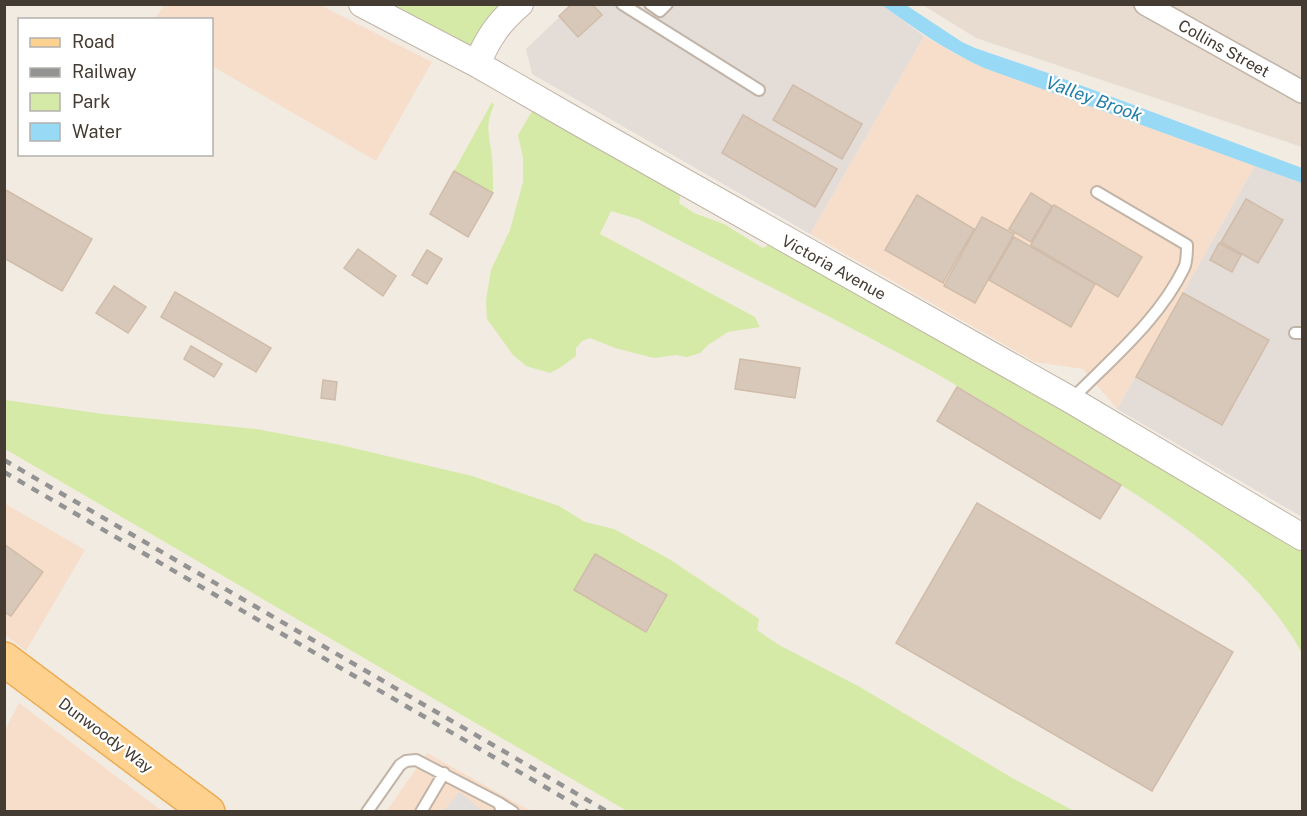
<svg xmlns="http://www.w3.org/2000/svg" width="1307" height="816" font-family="'Public Sans',sans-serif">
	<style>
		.residential { fill: #e7dccf }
		.commercial { fill: #f7deca }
		.industrial { fill: #e4dcd7 }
		.green { fill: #d4eaa6 }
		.parking { fill: #e2dedb }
		.water { fill: #98daf5 }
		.building { fill: #d8c8b9; stroke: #d0bca9; stroke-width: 1.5 }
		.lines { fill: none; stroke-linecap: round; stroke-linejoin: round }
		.service-casing { stroke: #c1b4a7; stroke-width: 14 }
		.minor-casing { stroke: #c1b4a7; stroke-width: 24 }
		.tertiary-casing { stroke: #c1b4a7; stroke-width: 28 }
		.primary-casing { stroke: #ecac56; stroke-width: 36 }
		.service { stroke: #fff; stroke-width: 10 }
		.minor { stroke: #fff; stroke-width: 21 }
		.tertiary { stroke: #fff; stroke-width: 26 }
		.primary { stroke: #ffd18e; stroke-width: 33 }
		.rail { stroke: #939393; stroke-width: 4.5; stroke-dasharray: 8 8; stroke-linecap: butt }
		.labels { text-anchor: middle; stroke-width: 4.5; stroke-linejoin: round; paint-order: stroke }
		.street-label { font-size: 16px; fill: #443b32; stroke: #fff }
		.water-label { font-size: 18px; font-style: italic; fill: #227fa6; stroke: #fff }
	</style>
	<rect width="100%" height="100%" fill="#f2ebe1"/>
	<path class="residential" d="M923 5H1302V147L976 38Z"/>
	<path class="commercial" d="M164 5H320L432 62 376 161 212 66V20L155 19Z
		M924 36 957 55 984 68 1255 166 1117 409 1083 369 1035 362 810 234Z
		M4 503 85 550 26 651 5 635Z
		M19 703 162 811H5V730Z
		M427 753 531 811 386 812Z"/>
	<path class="industrial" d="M573 4 638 5 659 17 672 5H882L924 36 810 234 532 74 526 49Z
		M1255 166 1302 183V517L1117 409Z"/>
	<path class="green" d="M383 5H513L477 64Z
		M492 102 494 105C484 127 490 136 492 158 493 170 493 182 493 193L454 171Z
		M534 108 681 190 679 203 694 213 724 224 763 248 773 242 1302 550V653C1246 553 1139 496 1044 439 998 411 952 381 904 356 816 309 726 265 638 219L611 211 600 234 755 317 760 327 728 332 708 345 700 353 687 357 676 355 654 358 615 348 590 338 582 341 576 348V356L561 367 550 373 526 366 513 355 487 319 486 300 491 270 510 230 523 182V158L518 135Z
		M5 400 103 414 256 429 336 444 472 476 559 506 585 522 614 529 669 559 759 619 757 630 779 645 860 687 1014 779 1074 811H627L5 449Z"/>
	<path class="parking" d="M459 792 483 811H444Z"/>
	<path class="water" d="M882 5H906L962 42 975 48 1048 73 1302 168V183L984 68C947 51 915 29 882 5Z"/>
	<path class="building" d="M572 4H592L602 15 578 37 559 16Z
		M793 85 862 124 842 159 773 120Z
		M743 115 837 169 815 207 722 153Z
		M454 171 493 193 468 237 430 214Z
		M4 189 92 239 62 291 4 258Z
		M1031 193 1052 206 1031 242 1009 229Z
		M917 195 974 229 943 283 885 250Z
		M1246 199 1283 220 1258 263 1221 242Z
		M1054 205 1142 257 1118 297 1031 245Z
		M982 217 1014 234 975 303 944 286Z
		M1014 237 1095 284 1071 327 989 280Z
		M1219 243 1241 255 1232 272 1210 260Z
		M358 249 396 276 383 296 344 268Z
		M427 250 442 259 427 284 412 275Z
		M114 286 146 307 128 333 96 313Z
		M175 292 271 348 256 372 161 317Z
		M1183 293 1269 340 1222 425 1136 377Z
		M191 346 222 364 214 377 184 359Z
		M740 359 800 368 795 398 735 389Z
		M323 380 337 382 335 400 321 398Z
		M957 387 1121 485 1100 519 937 421Z
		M977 503 1233 652 1152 791 896 643Z
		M4 544 43 572 11 616 4 612Z
		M595 554 667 595 646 632 574 590Z"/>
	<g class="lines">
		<defs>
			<path id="service" d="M622 4 759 90
				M650 4 660 11 667 4
				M1295 333H1302
				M1071 400C1110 360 1159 320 1184 268 1187 262 1187 252 1187 245L1097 192
				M499 803 513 812
				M367 812 400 765 406 761 416 760 499 803 502 812
				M421 812 444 773"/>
			<path id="minor" d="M1145 4 1302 92"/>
			<path id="tertiary" d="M362 4 477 64 578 122 1071 400 1302 537
				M477 64C488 38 498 23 520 4"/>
			<path id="primary" d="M4 659 208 812"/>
		</defs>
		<use href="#service" class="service-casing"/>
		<use href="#minor" class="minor-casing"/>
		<use href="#tertiary" class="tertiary-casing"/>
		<use href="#primary" class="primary-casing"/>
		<use href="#service" class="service"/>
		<use href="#minor" class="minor"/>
		<use href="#tertiary" class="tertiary"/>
		<use href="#primary" class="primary"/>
		<path class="rail" d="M4 460 608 812
			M4 472 588 812"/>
	</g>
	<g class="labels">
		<g class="street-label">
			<text transform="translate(1224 48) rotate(29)" y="6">Collins Street</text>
			<text transform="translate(834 267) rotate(29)" y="6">Victoria Avenue</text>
			<text transform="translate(106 735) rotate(37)" y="6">Dunwoody Way</text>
		</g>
		<g class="water-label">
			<text transform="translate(1094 99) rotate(20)" y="6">Valley Brook</text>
		</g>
	</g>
	<rect width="1307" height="816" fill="none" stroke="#443b32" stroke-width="12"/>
	<rect x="18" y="18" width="195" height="138" fill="#ffffff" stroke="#b4b1ad" stroke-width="1.5"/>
	<rect x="30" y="38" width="30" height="9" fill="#ffd18e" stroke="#b4b1ad" stroke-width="1.5"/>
	<text x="72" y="48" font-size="18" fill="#443b32">Road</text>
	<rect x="30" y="68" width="30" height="9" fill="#939393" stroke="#b4b1ad" stroke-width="1.5"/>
	<text x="72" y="78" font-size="18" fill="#443b32">Railway</text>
	<rect x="30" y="93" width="30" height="18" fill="#d4eaa6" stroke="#b4b1ad" stroke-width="1.5"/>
	<text x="72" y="108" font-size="18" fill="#443b32">Park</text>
	<rect x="30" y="123" width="30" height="18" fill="#98daf5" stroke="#b4b1ad" stroke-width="1.5"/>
	<text x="72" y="138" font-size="18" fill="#443b32">Water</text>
</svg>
